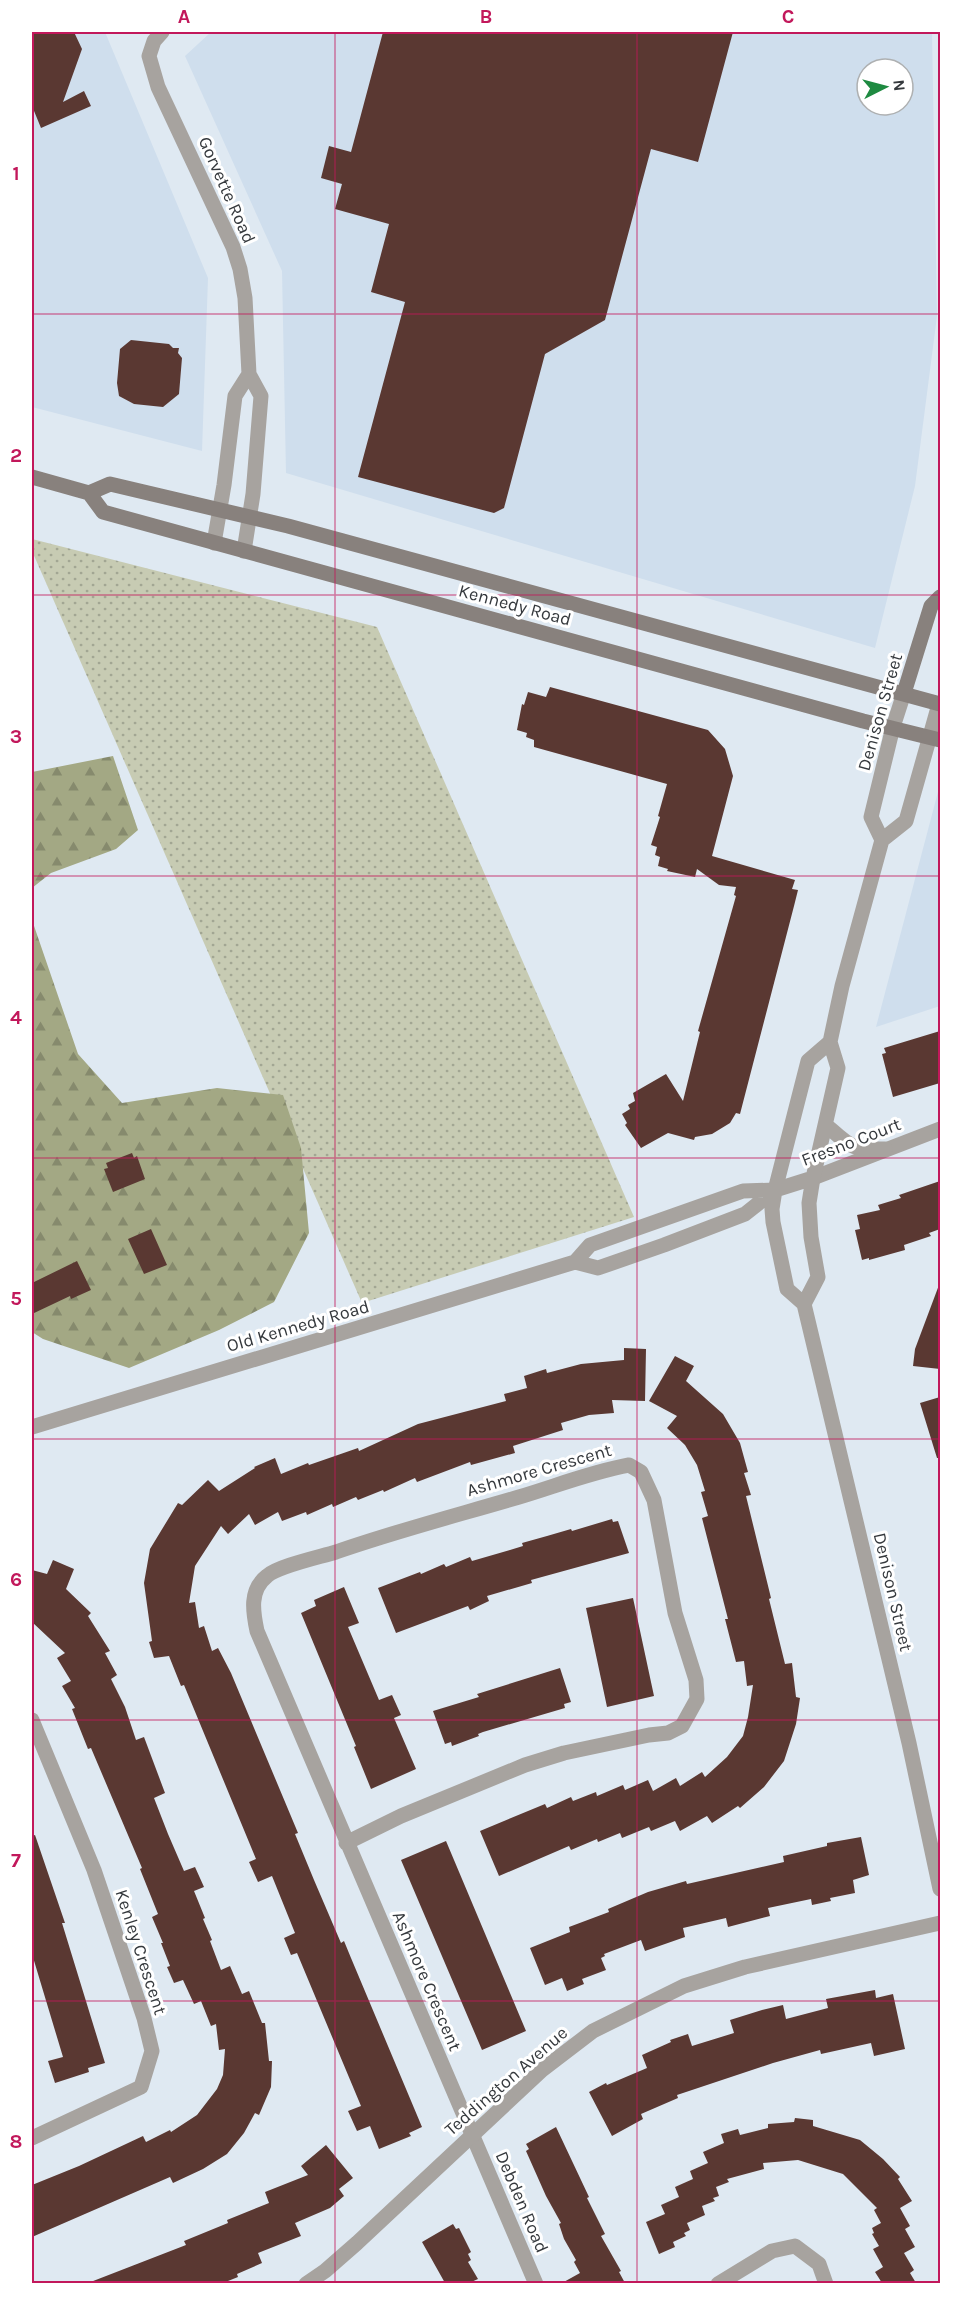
<svg xmlns="http://www.w3.org/2000/svg" width="972" height="2315" font-family="Karla,sans-serif">
	<style>
		.built { fill: #cfdeed; fill-rule: evenodd }
		.grass { fill: url(#grass-dots) }
		.forest { fill: url(#forest-firs) }
		.building { fill: #5a3832 }
		.lines { fill: none; stroke-linecap: round; stroke-linejoin: round }
		.minor { stroke: #a7a39f; stroke-width: 15 }
		.tertiary { stroke: #a7a39f; stroke-width: 15 }
		.secondary { stroke: #88817d; stroke-width: 15 }
		.grid { fill: none; stroke: #c2185b; stroke-width: 1.5; stroke-opacity: 0.55 }
		.labels { text-anchor: middle; stroke-width: 6; stroke-linejoin: round; paint-order: stroke }
		.street-label { font-size: 18px; fill: #35393d; stroke: #fff }
		.neatline { fill: none; stroke: #c2185b; stroke-width: 2 }
		.grid-label { font-size: 20px; text-anchor: middle; font-weight: bold; fill: #c2185b }
	</style>
	<defs>
		<pattern id="grass-dots" width="8" height="8" patternUnits="userSpaceOnUse" patternTransform="scale(1.5)"><rect width="8" height="8" fill="#c7cbb3"/><path d="M2 2h.1M6 6h.1" fill="none" stroke="#a2a693" stroke-width="1.8" stroke-linecap="round"/></pattern>
		<pattern id="forest-firs" width="22" height="20" patternUnits="userSpaceOnUse" patternTransform="scale(1.5)"><rect width="22" height="20" fill="#a3a884"/><path d="M5 1l3.5 6h-7zM16 11l3.5 6h-7z" fill="#868a6d"/></pattern>
	</defs>
	<rect width="100%" height="100%" fill="#dfe9f2"/>
	<path class="built" d="M32 32H105L208 278 202 451 32 407Z
		M211 32H932L937 316 915 486 875 648 286 473 282 271 185 56ZM867 69H903V105H867Z
		M939 788 940 1006 876 1027Z"/>
	<path class="grass" d="M32 539 377 627 634 1217 362 1303 32 551Z"/>
	<path class="forest" d="M113 756 138 830 116 849 51 873 32 888V772Z
		M32 920 78 1054 122 1103 217 1088 283 1095 301 1148 309 1233 274 1302 219 1330 129 1368 43 1339 32 1332Z"/>
	<path class="building" d="M32 32H74L82 49 63 102 84 91 91 106 41 128 32 106Z
		M383 32H733L698 162 651 149 605 320 545 354 504 508 494 513 358 477 405 302 371 292 389 224 335 209 342 184 321 178 329 146 351 152Z
		M131 340 169 344 173 348H179L178 353 182 358 179 394 163 407 134 404 119 396 117 383 120 349Z
		M550 687 708 730 725 749 733 776 712 856 795 880 792 889 798 890 794 906 740 1114 736 1113 730 1123 712 1134 695 1137 694 1140 668 1133 641 1148 625 1125 627 1123 622 1114 630 1109 628 1105 635 1101 633 1093 666 1074 683 1101 700 1032 698 1031 736 896 734 895 736 887 719 885 697 869 695 877 667 871 668 869 658 866 660 857 655 855 657 847 651 845 660 817 658 816 667 784 534 747V740L526 737 527 733 517 730 522 704 524 705 528 692 546 697Z
		M940 1031V1083L893 1097 882 1054 886 1053 884 1048Z
		M132 1153 134 1158 137 1156 145 1179 113 1192 104 1169 108 1168 106 1163Z
		M940 1181V1229L929 1233 931 1236 904 1245 905 1250 869 1260V1258L862 1260 855 1230 860 1229 857 1215 880 1210 878 1205 901 1198 899 1195Z
		M151 1229 167 1265 144 1274 128 1239Z
		M77 1261 91 1290 71 1299 70 1296 32 1314V1283Z
		M939 1285 940 1369 913 1366 915 1349Z
		M624 1348 646 1349 645 1401 612 1400 614 1413 589 1415 561 1423 563 1430 513 1446 515 1453 471 1465 470 1462 417 1482 415 1478 384 1492 383 1490 358 1500 356 1497 333 1507 332 1504 307 1515 306 1512 282 1521 278 1512 255 1525 249 1514 228 1534 221 1526 195 1566 189 1603 195 1602 199 1628 204 1626 212 1651 218 1648 231 1673 298 1833 295 1834 314 1880 341 1943 344 1941 351 1958 422 2127 409 2133 411 2136 379 2149 370 2126 357 2131 348 2111 361 2106 297 1953 291 1955 284 1938 295 1933 272 1876 258 1882 249 1862 256 1859 184 1685 181 1686 169 1656 154 1658 149 1642 152 1641 144 1583 150 1549 178 1503 182 1505 208 1480 219 1491 255 1468 254 1467 275 1458 281 1474 308 1463 309 1465 358 1448 359 1451 418 1424 506 1401 504 1394 527 1388 524 1376 546 1369 547 1373 581 1364 624 1360Z
		M675 1356 694 1366 686 1381 723 1414 740 1443 748 1472 744 1473 751 1495 746 1496 771 1598 769 1599 785 1664 792 1663 796 1697 800 1698 796 1724 784 1761 764 1787 740 1808 738 1806 712 1823 707 1816 680 1831 675 1821 651 1831 649 1827 622 1838 620 1833 598 1842 597 1839 571 1850 569 1846 499 1876 480 1831 545 1804 547 1808 571 1797 573 1801 596 1792 597 1796 623 1785 625 1790 648 1780 653 1791 676 1778 680 1786 702 1772 705 1777 727 1757 743 1736 748 1717 753 1685 747 1686 744 1661 736 1662 725 1619H728L702 1518 708 1516 701 1492 705 1491 697 1465 685 1445 667 1428 677 1416 649 1401Z
		M940 1397V1458H937L920 1403Z
		M612 1519 613 1522 618 1521 629 1553 531 1580 532 1583 487 1596 489 1601 470 1610 468 1606 396 1633 378 1588 420 1572 421 1574 444 1564 446 1567 470 1557 472 1561 510 1550 523 1546 522 1543 547 1536 571 1529 572 1531Z
		M53 1560 74 1569 66 1589 91 1613 88 1616 110 1651 105 1653 117 1675 111 1679 125 1707 136 1740 144 1737 165 1793 154 1798 168 1834 184 1871 195 1867 204 1887 194 1891 205 1918 203 1919 212 1940 210 1941 221 1970 230 1966 242 1994 249 1991 262 2023H265L269 2061H272L271 2087 259 2115 255 2113 244 2133 227 2154 203 2169 173 2183 170 2177 32 2237V2185L79 2166 143 2136 146 2142 170 2130 171 2132 197 2115 217 2089 223 2075 225 2049 219 2050 216 2024 211 2026 201 2001 194 2004 183 1980 174 1983 167 1967 170 1966 161 1943H163L152 1917 158 1914 140 1869 142 1868 91 1748 88 1749 72 1709 75 1708 62 1686 71 1681 57 1658 65 1653 32 1622V1570L47 1574Z
		M344 1587 359 1623 348 1627 379 1700 392 1695 401 1715 394 1718 416 1769 371 1789 354 1747 356 1746 301 1613 316 1606 314 1600Z
		M633 1598 654 1696 607 1707 586 1608Z
		M560 1668 571 1702 564 1704 565 1708 483 1732 478 1734 479 1736 452 1746 451 1742 445 1744 433 1711 479 1697 477 1694Z
		M35 1835 65 1923H62L105 2063 88 2068 89 2072 55 2083 48 2061 63 2057 32 1954V1836Z
		M861 1837 869 1875 853 1880 855 1893 830 1898 831 1901 812 1905 811 1899 768 1908 770 1916 728 1927 726 1918 683 1928 685 1937 645 1951 641 1940 604 1954 605 1956 601 1958 606 1970 582 1979 584 1984 567 1991 562 1978 545 1985 530 1948 570 1932 569 1927 609 1912 608 1909 648 1892 686 1881 687 1884 784 1862 783 1856 827 1846V1843Z
		M446 1841 526 2031 482 2050 401 1860Z
		M875 1990 876 1998 893 1994 905 2049 874 2056 871 2043 821 2054 820 2050 773 2063 677 2095 678 2098 641 2114 643 2119 612 2136 589 2092 606 2083 607 2085 647 2068 642 2055 671 2042 670 2040 688 2034 692 2046 734 2033 730 2020 762 2010 783 2005 786 2019 828 2008 826 1999Z
		M795 2118 813 2120V2126L860 2140 883 2159 900 2177 898 2179 912 2201 900 2208 910 2226 905 2229 915 2247 904 2253 914 2270 910 2273 916 2283H882L875 2272 883 2267 873 2249 879 2246 872 2234 874 2233 872 2228 881 2223 874 2210 877 2208 843 2174 798 2160 763 2163 764 2169 727 2179 729 2182 716 2187 719 2196 713 2198 715 2201 702 2206 705 2215 687 2223 690 2230 684 2233 686 2236 673 2242 675 2247 659 2254 646 2222 665 2214 661 2205 679 2197 675 2187 693 2179 690 2171 708 2163 703 2152 724 2143 721 2134 738 2129 740 2135 768 2128V2124L794 2122Z
		M556 2127 589 2197 587 2198 605 2234 601 2236 621 2271 619 2272 625 2283H562L580 2273 574 2262 576 2260 564 2239 559 2224 561 2223 546 2196 526 2151 529 2149 526 2144Z
		M326 2145 353 2178 339 2189 344 2196 330 2208 295 2223 301 2236 258 2253 262 2263 237 2274 238 2277 223 2283H88L186 2245 184 2241 228 2223 227 2220 269 2203 265 2192 308 2175 301 2166Z
		M453 2224 456 2229 459 2228 471 2252 468 2254 471 2260 468 2262 478 2279 469 2283H445L422 2242Z"/>
	<g class="lines">
		<path class="minor" d="M162 32 154 41 149 56 158 87 233 247 240 269 245 298 249 374 261 396 253 494 244 551
			M214 543 224 485 235 396 249 374
			M813 1178 940 1129
			M32 1720 94 1870 144 2018 152 2051 141 2087 32 2138
			M346 1843 401 1816 525 1765 564 1753 649 1735 668 1733 682 1726 697 1699 696 1680 675 1613 654 1500 641 1472 629 1465C591 1472 556 1486 519 1497 458 1515 396 1531 336 1552 320 1557 278 1566 267 1576 249 1590 253 1612 257 1631L536 2284
			M718 2284 772 2251 795 2246 819 2264 826 2284"/>
		<path class="tertiary" d="M882 840 871 817 893 727 904 693
			M830 1042 808 1061 775 1190 772 1209 773 1222 787 1289 804 1304 909 1743 940 1889
			M826 1125C852 1148 850 1149 885 1149
			M575 1262 598 1268 664 1245 745 1214 775 1190
			M804 1304 818 1277 811 1237 809 1203 813 1178 838 1068 830 1042 842 986 882 840 906 821 939 704
			M32 1427 575 1262 590 1245 743 1191 775 1190 813 1178
			M306 2284 325 2271 357 2243 542 2070 593 2031 684 1986 745 1967 940 1923"/>
		<path class="secondary" d="M32 477 89 493 110 484 288 526 940 704
			M89 493 103 512 863 721 940 740
			M904 693 931 606 940 597"/>
	</g>
	<path class="grid" d="M335 32V2284M637 32V2284M32 314H940M32 595H940M32 876H940M32 1158H940M32 1439H940M32 1720H940M32 2001H940"/>
	<g class="labels">
		<g class="street-label">
			<text transform="translate(227 190) rotate(66)" y="6">Gorvette Road</text>
			<text transform="translate(515 605) rotate(15)" y="6">Kennedy Road</text>
			<text transform="translate(880 712) rotate(-74)" y="6">Denison Street</text>
			<text transform="translate(851 1142) rotate(-21)" y="6">Fresno Court</text>
			<text transform="translate(298 1326) rotate(-16)" y="6">Old Kennedy Road</text>
			<text transform="translate(539 1470) rotate(-16)" y="6">Ashmore Crescent</text>
			<text transform="translate(893 1592) rotate(77)" y="6">Denison Street</text>
			<text transform="translate(141 1952) rotate(72)" y="6">Kenley Crescent</text>
			<text transform="translate(427 1981) rotate(67)" y="6">Ashmore Crescent</text>
			<text transform="translate(506 2081) rotate(-41)" y="6">Teddington Avenue</text>
			<text transform="translate(522 2202) rotate(67)" y="6">Debden Road</text>
		</g>
	</g>
	<rect width="972" height="2315" fill="none" stroke="#ffffff" stroke-width="66"/>
	<g transform="translate(885 87) rotate(84)"><circle r="28" fill="#ffffff" stroke="#aeb0b1" stroke-width="1.5"/>
	<path d="M0-4.5L10 22L0 15L-10 22Z" fill="#1e8a41"/>
	<text y="-9" font-size="16" font-weight="bold" text-anchor="middle" fill="#35393d">N</text>
	</g>
	<rect x="33" y="33" width="906" height="2249" class="neatline"/>
	<g class="grid-label">
		<text x="184" y="23">A</text>
		<text x="486" y="23">B</text>
		<text x="788" y="23">C</text>
		<text x="16" y="180">1</text>
		<text x="16" y="462">2</text>
		<text x="16" y="743">3</text>
		<text x="16" y="1024">4</text>
		<text x="16" y="1305">5</text>
		<text x="16" y="1586">6</text>
		<text x="16" y="1867">7</text>
		<text x="16" y="2148">8</text>
	</g>
</svg>
